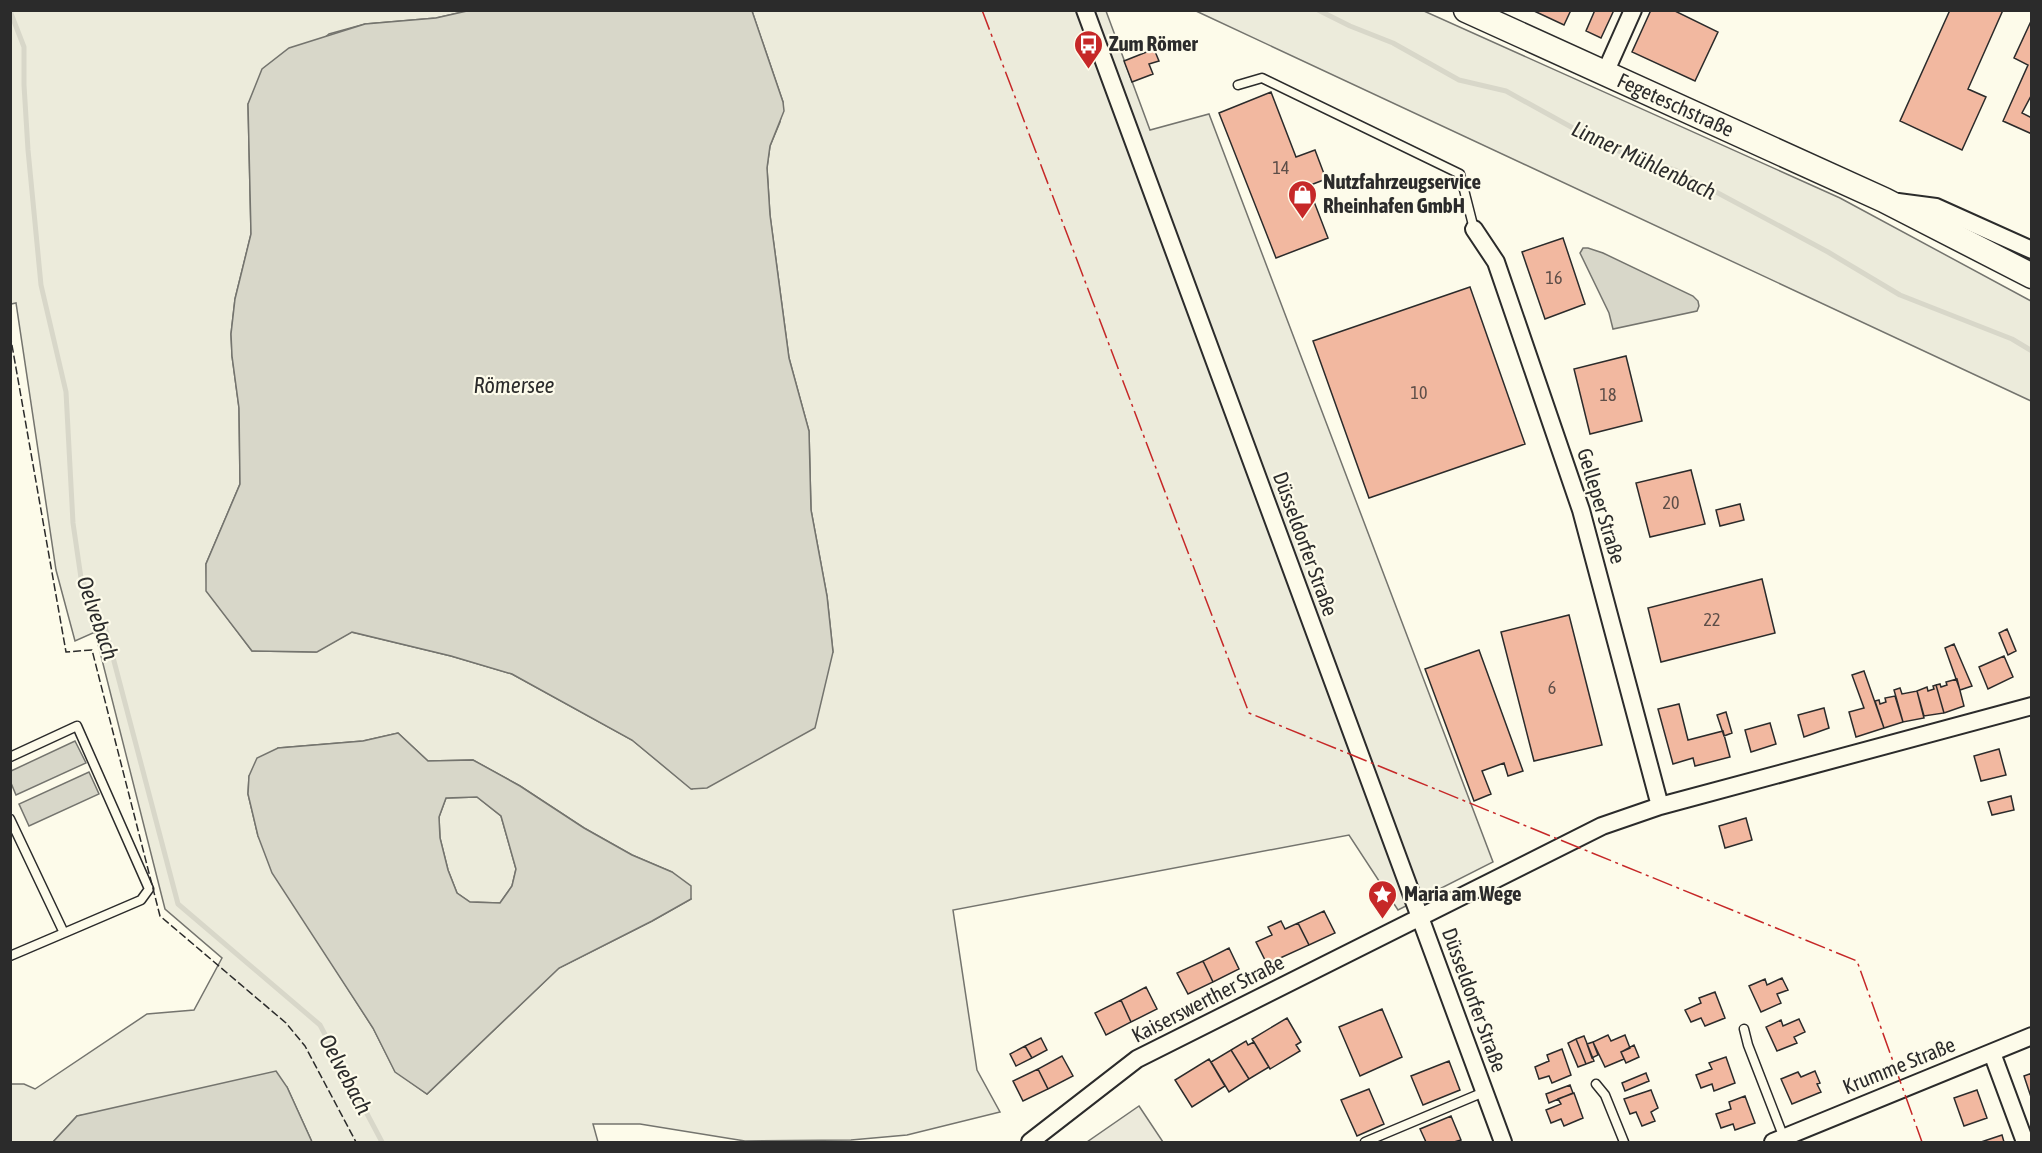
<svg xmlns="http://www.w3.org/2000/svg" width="2042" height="1153" font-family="'Asap Condensed',sans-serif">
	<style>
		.green { fill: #ecebdb; stroke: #74746e; stroke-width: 1.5; fill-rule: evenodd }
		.parking { fill: #eceadb; stroke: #74746e; stroke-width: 1.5 }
		.water { fill: #d8d7c9; stroke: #74746e; stroke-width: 1.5; fill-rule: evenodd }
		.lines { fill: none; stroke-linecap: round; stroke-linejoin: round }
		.stream { stroke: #d8d7c9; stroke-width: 5 }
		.building { fill: #f2b8a0; stroke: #2b2b2b; stroke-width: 1.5 }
		.lane-casing { stroke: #2b2b2b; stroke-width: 11 }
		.street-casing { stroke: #2b2b2b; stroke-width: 20 }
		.secondary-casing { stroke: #2b2b2b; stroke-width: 27 }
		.lane { stroke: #fdfbea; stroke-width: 8 }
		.street { stroke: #fdfbea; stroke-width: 16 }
		.secondary { stroke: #fdfbea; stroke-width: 24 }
		.fence { stroke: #2b2b2b; stroke-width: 1.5; stroke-dasharray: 8 3; stroke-linecap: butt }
		.power { stroke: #c62828; stroke-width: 1.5; stroke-dasharray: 21 4.5 3 4.5; stroke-linecap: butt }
		.labels { text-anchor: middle; stroke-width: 4.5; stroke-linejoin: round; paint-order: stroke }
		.number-label { font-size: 18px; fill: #5d4e48 }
		.poi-label { font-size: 21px; font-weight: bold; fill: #2b2b2b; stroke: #fdfbea; text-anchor: start }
		.street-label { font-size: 21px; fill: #2b2b2b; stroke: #fdfbea }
		.water-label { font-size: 22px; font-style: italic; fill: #2b2b2b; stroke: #fdfbea }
	</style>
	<rect width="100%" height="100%" fill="#fdfbea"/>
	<path class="green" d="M10 11H467L436 18 365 24 329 34 248 104 251 234 235 299 231 334 232 356 239 408 240 484 206 564 207 591 252 651 316 652 351 632 451 656 512 674 632 740 692 789 833 652 827 596 811 510 809 431 789 358 770 215 767 168 770 146 780 122 783 102 752 11H1106L1150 130 1209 114 1493 862 1398 910 1349 835 953 910 977 1070 1000 1112 907 1135 851 1140 745 1141 640 1124H593L598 1142H312L287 1087 77 1116 53 1142H11V1084H24L35 1089 147 1014 194 1010 222 958 165 909 95 632 75 641 56 570 16 303 11 304ZM398 733 428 761 473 760 520 786 584 828 632 855 672 872 691 899 652 921 559 968 427 1094 395 1071 373 1028 313 934 258 836 248 794 249 776 278 748 363 741Z
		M1196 11H1424L1840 198 2031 301V401Z
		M477 797 501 816 516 869 512 886 500 903 470 902 457 893 448 870 440 838 439 817 446 798Z"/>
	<path class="parking" d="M1139 1106 1163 1142H1087Z"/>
	<path class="water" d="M467 11H752L783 102 784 111 770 146 767 168 770 215 789 358 809 431 811 510 827 596 833 652 815 728 707 788 691 789 632 740 512 674 451 656 352 632 317 652 252 651 206 591V564L240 484 239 408 232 356 231 334 235 299 251 234 248 104 262 69 289 48 365 24 436 18Z
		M1583 248H1588L1603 253 1693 296 1698 301 1699 306 1697 311 1613 329 1609 313 1580 253Z
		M398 733 428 761 473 760 520 786 584 828 632 855 672 872 691 886V899L652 921 559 968 427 1094 395 1072 373 1028 272 873 258 836 248 794 249 776 257 758 278 748 363 741ZM477 797 501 816 516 869 512 886 500 903 470 902 457 893 448 870 440 838 439 817 446 798Z
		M75 741 86 763 16 795 11 783V771Z
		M89 772 99 794 29 826 19 804Z
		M276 1071 287 1087 312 1142H53L77 1116Z"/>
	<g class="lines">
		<path class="stream" d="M1318 10 1350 26 1393 43 1459 80 1506 91 1609 148 1675 170 1828 252 1900 295 2012 339 2032 351
			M10 11 24 47V85L28 150 41 285 66 392 73 523 81 578 105 627 178 904 320 1025 382 1142"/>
	</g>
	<path class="building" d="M1532 10H1571L1564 25Z
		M1595 10H1614L1601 38 1586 31Z
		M1651 10H1673L1718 32 1695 81 1632 52Z
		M1950 10H2003L1968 89 1986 97 1962 150 1900 121Z
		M2032 19V94L2022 113 2032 118V134L2003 121 2028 65 2014 58Z
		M1154 49 1159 61 1149 64 1153 74 1132 82 1124 61Z
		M1271 92 1296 157 1315 150 1326 179 1308 186 1328 238 1276 258 1219 113Z
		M1563 238 1585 304 1545 319 1522 252Z
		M1470 287 1525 444 1369 498 1313 341Z
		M1626 356 1642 421 1590 434 1574 369Z
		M1691 470 1705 524 1650 537 1636 483Z
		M1740 504 1744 520 1720 526 1716 510Z
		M1762 579 1775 633 1661 662 1648 608Z
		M1569 615 1602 745 1534 761 1501 632Z
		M2007 629 2016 651 2008 655 1999 633Z
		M1954 644 1972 686 1960 690 1945 648Z
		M1479 650 1523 771 1508 776 1504 763 1482 771 1491 794 1474 801 1425 669Z
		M2004 656 2013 677 1988 689 1979 667Z
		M1864 671 1884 728 1856 737 1849 712 1864 708 1852 675Z
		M1957 679 1964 706 1944 713 1936 685 1940 684 1941 687 1947 685 1946 682Z
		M1936 685 1944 713 1924 716 1917 691 1927 687 1928 691 1934 689 1933 686Z
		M1900 688 1902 694 1917 691 1924 718 1903 722 1894 690Z
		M1895 696 1903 722 1884 728 1875 701 1879 700 1880 704 1886 702 1885 698Z
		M1679 704 1688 740 1723 731 1730 757 1695 766 1693 758 1673 764 1658 709Z
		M1824 708 1829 728 1804 737 1798 715Z
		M1726 712 1732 733 1724 736 1717 715Z
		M1770 723 1776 744 1751 752 1745 730Z
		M1999 749 2006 775 1981 781 1974 756Z
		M2011 796 2014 810 1992 815 1988 802Z
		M1746 818 1752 840 1725 848 1719 826Z
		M1324 911 1335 933 1309 945 1298 923Z
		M1281 921 1285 929 1298 923 1309 945 1267 964 1256 942 1272 935 1268 927Z
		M1229 948 1239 969 1213 982 1203 961Z
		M1203 961 1213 982 1188 994 1177 973Z
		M1782 978 1788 990 1777 994 1781 1003 1761 1012 1749 986 1765 979 1767 985Z
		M1146 987 1157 1009 1131 1022 1121 1000Z
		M1715 992 1725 1018 1705 1026 1701 1018 1691 1022 1685 1010 1701 1003 1699 998Z
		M1121 1000 1131 1022 1106 1035 1095 1013Z
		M1382 1009 1402 1057 1360 1076 1339 1027Z
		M1287 1018 1301 1042 1296 1045 1300 1051 1270 1069 1252 1039Z
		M1799 1019 1805 1032 1794 1037 1797 1043 1777 1051 1766 1027 1781 1020 1783 1026Z
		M1608 1035 1611 1041 1625 1035 1630 1048 1621 1052 1624 1059 1605 1067 1593 1042Z
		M1584 1036 1594 1061 1586 1064 1576 1039Z
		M1041 1038 1047 1050 1032 1058 1025 1046Z
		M1576 1039 1586 1064 1578 1067 1568 1043Z
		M1246 1041 1248 1045 1254 1042 1269 1067 1249 1079 1231 1050Z
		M1593 1042 1598 1055 1592 1058 1587 1044Z
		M1634 1045 1639 1057 1626 1063 1621 1052Z
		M1025 1046 1032 1058 1016 1066 1010 1054Z
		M1562 1049 1571 1075 1552 1083 1549 1076 1539 1079 1535 1067 1549 1061 1547 1055Z
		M1231 1050 1249 1079 1229 1092 1211 1062Z
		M1062 1056 1073 1076 1048 1089 1038 1069Z
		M1726 1057 1735 1083 1714 1091 1712 1084 1701 1088 1696 1075 1712 1069 1709 1063Z
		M1209 1059 1225 1086 1192 1107 1175 1080Z
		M1449 1061 1460 1090 1423 1105 1411 1076Z
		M1038 1069 1048 1089 1023 1101 1013 1081Z
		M1815 1071 1820 1083 1817 1084 1821 1092 1792 1104 1781 1079 1798 1072 1801 1077Z
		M1646 1073 1649 1081 1625 1091 1622 1083Z
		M2032 1073V1097H2031L2024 1076Z
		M1570 1085 1573 1093 1549 1103 1546 1094Z
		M1369 1089 1384 1124 1357 1136 1341 1100Z
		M1651 1090 1658 1108 1651 1112 1655 1121 1642 1126 1636 1112 1630 1114 1624 1099Z
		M1977 1090 1987 1118 1964 1126 1954 1098Z
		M1574 1093 1583 1118 1564 1126 1561 1119 1551 1123 1546 1110 1561 1104 1558 1099Z
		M1745 1096 1755 1123 1735 1130 1733 1124 1721 1128 1716 1114 1731 1109 1729 1102Z
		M1451 1116 1461 1140 1454 1142H1426L1420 1129Z
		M2002 1135 2004 1142H1981Z"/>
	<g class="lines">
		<defs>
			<path id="lane" d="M1238 85 1262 78 1460 174 1474 229
				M10 757 77 726 149 889 141 900 64 933
				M10 819 64 933 10 956
				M1744 1029 1748 1045 1784 1138
				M1596 1084 1605 1095 1624 1142
				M1365 1142 1484 1092"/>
			<path id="street" d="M1085 10 1503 1142
				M1605 73 1633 10
				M1898 202 1936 207 2032 250
				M1474 229 1496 262 1581 510 1660 806
				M1992 1053 2025 1142
				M1030 1142 1137 1059 1602 826 1660 806 2032 706
				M1773 1142 2032 1036"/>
			<g id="secondary">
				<path id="s1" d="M1466 10 1884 200 2032 276"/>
			</g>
		</defs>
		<use href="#lane" class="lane-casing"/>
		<use href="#street" class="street-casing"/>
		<use href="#secondary" class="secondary-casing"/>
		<use href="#lane" class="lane"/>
		<use href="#street" class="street"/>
		<use href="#secondary" class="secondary"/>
		<path class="fence" d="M10 334 66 652 92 650 160 916 286 1023 305 1046 356 1142"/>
		<path class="power" d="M982 10 1249 713 1857 961 1922 1142"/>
	</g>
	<defs>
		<symbol id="bus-pin" viewBox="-11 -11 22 30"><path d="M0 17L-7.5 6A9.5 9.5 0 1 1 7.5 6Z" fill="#c62828" stroke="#fdfbea"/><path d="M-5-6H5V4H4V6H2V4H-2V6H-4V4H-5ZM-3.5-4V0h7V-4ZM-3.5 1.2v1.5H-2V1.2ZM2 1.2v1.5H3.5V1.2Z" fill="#fff"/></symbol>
		<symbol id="shop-pin" viewBox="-11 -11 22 30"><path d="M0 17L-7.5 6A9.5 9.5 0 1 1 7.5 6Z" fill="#c62828" stroke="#fdfbea"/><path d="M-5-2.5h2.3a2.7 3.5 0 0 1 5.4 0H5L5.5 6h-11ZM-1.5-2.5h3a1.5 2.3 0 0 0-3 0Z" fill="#fff"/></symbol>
		<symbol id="sight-pin" viewBox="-11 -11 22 30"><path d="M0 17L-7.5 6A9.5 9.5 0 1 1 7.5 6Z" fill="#c62828" stroke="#fdfbea"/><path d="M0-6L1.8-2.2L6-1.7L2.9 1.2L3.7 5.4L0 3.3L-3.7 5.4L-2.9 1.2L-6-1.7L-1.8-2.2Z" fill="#fff"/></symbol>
	</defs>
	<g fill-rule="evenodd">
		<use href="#bus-pin" x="1072" y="28" width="33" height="45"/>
		<use href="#shop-pin" x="1286" y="178" width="33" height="45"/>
		<use href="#sight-pin" x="1366" y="878" width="33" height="45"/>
	</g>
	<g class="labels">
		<g class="number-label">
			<text x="1281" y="174">14</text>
			<text x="1554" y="284">16</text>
			<text x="1419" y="399">10</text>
			<text x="1608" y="401">18</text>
			<text x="1671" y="509">20</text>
			<text x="1712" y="626">22</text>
			<text x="1552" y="694">6</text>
		</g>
		<g class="poi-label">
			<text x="1109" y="51">Zum Römer</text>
			<text x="1323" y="189">Nutzfahrzeugservice<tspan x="1323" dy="24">Rheinhafen GmbH</tspan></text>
			<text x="1404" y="901">Maria am Wege</text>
		</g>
		<g class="street-label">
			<text dy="7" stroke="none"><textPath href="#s1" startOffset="230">Fegeteschstraße</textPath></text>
			<text transform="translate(1601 506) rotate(73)" y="7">Gelleper Straße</text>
			<text transform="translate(1305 544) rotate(70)" y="7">Düsseldorfer Straße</text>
			<text transform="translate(1208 999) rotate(-27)" y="7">Kaiserswerther Straße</text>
			<text transform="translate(1474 1000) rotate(70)" y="7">Düsseldorfer Straße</text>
			<text transform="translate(1899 1066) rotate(-22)" y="7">Krumme Straße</text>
		</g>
		<g class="water-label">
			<text transform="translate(1644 160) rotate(25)" y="8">Linner Mühlenbach</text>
			<text x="514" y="393">Römersee</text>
			<text transform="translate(98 618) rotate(71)" y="8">Oelvebach</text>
			<text transform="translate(346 1074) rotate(62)" y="8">Oelvebach</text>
		</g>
	</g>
	<rect width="2042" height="1153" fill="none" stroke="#2b2b2b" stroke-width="24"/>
</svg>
